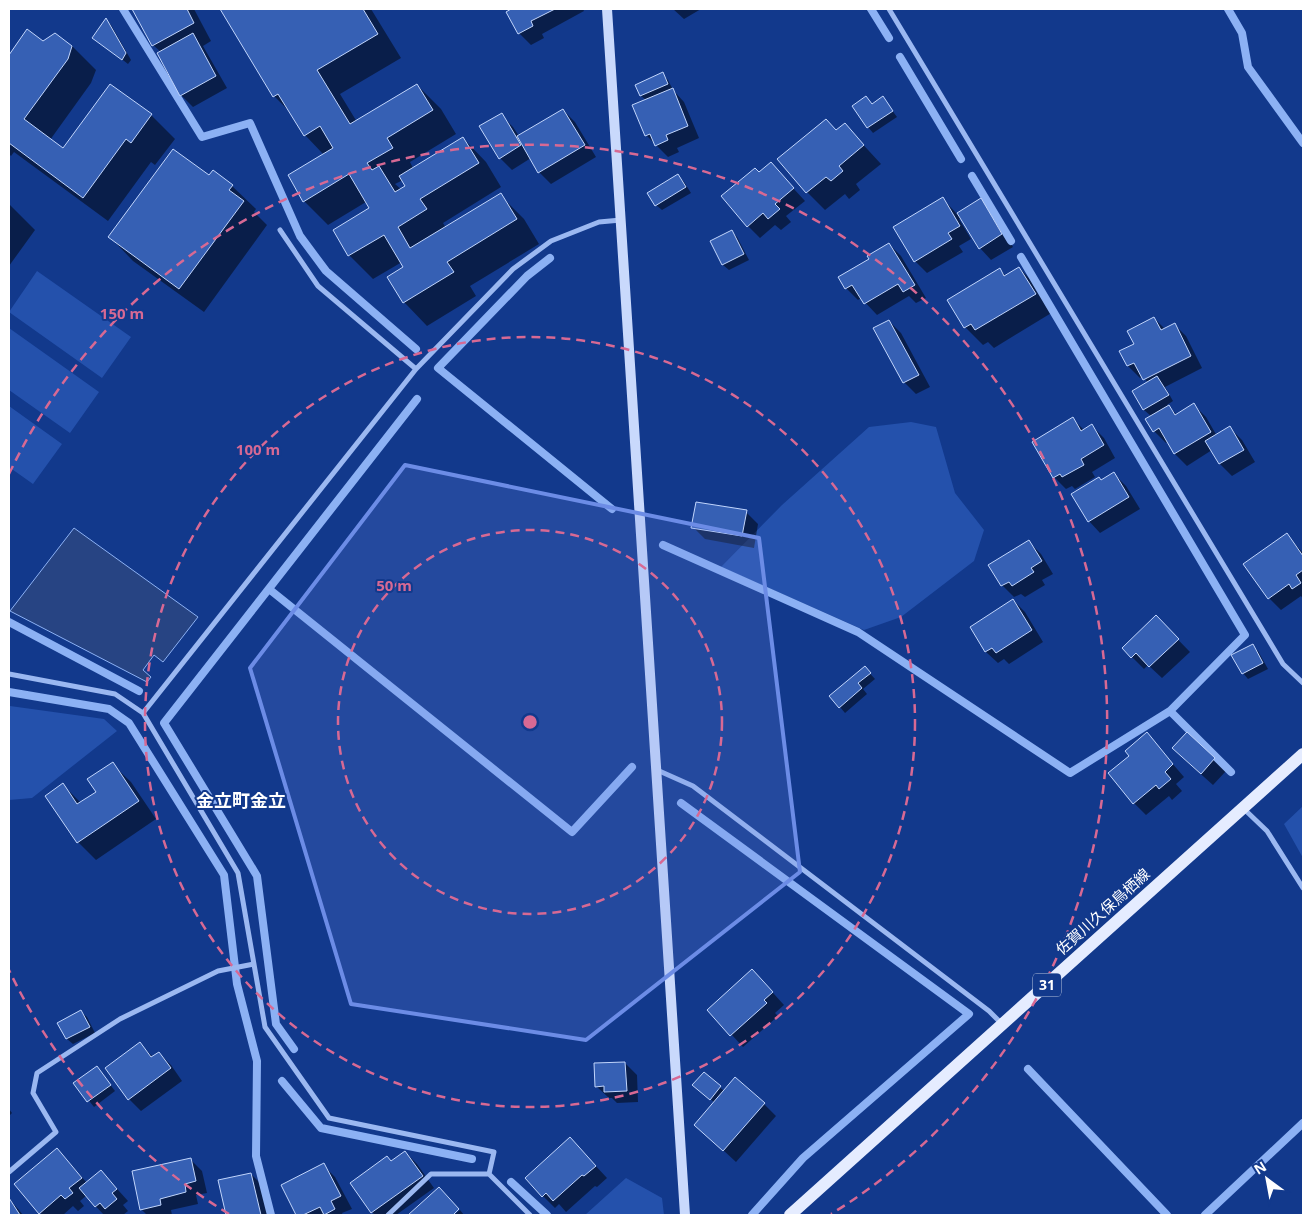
<svg xmlns="http://www.w3.org/2000/svg" width="1312" height="1224" font-family="'Noto Sans','Noto Sans JP',sans-serif">
	<style>
		.green { fill: #2451ac }
		.water { fill: #274483; stroke: #8cb1f4 }
		.shadow { fill: #0007; fill-rule: evenodd }
		.lines { fill: none; stroke-linecap: round; stroke-linejoin: round }
		.stream { stroke: #8cb1f4; stroke-width: 8 }
		.building { fill: #3660b4; stroke: #c1d5fc }
		.street { stroke: #9bb8f1; stroke-width: 5 }
		.secondary { stroke: #c9d9fc; stroke-width: 10 }
		.primary { stroke: #e5ecff; stroke-width: 12 }
		.marked { fill: #6c8ce6; fill-opacity: 0.2; stroke: #6c8ce6; stroke-width: 4; stroke-linejoin: round }
		.ring { fill: none; stroke: #d76994; stroke-width: 2.5; stroke-dasharray: 9 6 }
		.labels { text-anchor: middle; stroke-width: 4; stroke-linejoin: round; paint-order: stroke }
		.shield { fill: #12398c; stroke: #b8c4dc; stroke-width: 1 }
		.shield-label { font-size: 14px; font-weight: bold; fill: #fff }
		.street-label { font-size: 15px; fill: #fff; stroke: #12398c }
		.quarter-label { font-size: 18px; font-weight: bold; fill: #fff; stroke: #12398c }
		.centre { fill: #d76994; stroke: #12398c; stroke-width: 2.5 }
		.ring-label { font-size: 15px; text-anchor: middle; font-weight: bold; fill: #d76994; stroke: #12398c; stroke-width: 4; stroke-linejoin: round; paint-order: stroke }
	</style>
	<rect width="100%" height="100%" fill="#12398c"/>
	<path class="green" d="M37 271 131 337 102 378 9 312Z
		M9 328 99 392 70 433 9 390Z
		M9 406 62 444 33 484 9 467Z
		M911 422 936 427 955 493 984 530 974 561 901 617 864 630 721 567 782 505 869 427Z
		M10 706 104 719 117 731 32 798 9 800V708Z
		M1303 806V858L1284 824Z
		M626 1178 662 1198 664 1215H585Z"/>
	<path class="water" d="M74 528 198 617 163 662 154 655 143 670 151 677 147 682 10 611Z"/>
	<path class="shadow" d="M134 9H194L211 41 203 46 227 88 193 107 181 95 161 52 153 45Z
		M221 9H371L401 58 340 94 357 122 417 85 441 109 456 134 410 162 413 168 463 138 486 162 501 187 443 223 446 228 500 195 524 219 539 244 470 286 476 296 427 326 404 302 405 267 402 262 373 279 349 255 334 231 371 209 366 202 328 225 304 201 324 155 305 135 292 114 274 96ZM403 180 407 187 402 190 395 184Z
		M514 9H583L584 11 542 34 544 38 531 45 519 33 508 12Z
		M673 9H701L684 19Z
		M106 20 111 25 131 60 128 64 93 37Z
		M28 31 43 43 72 46 96 70 91 83 50 140 64 150 151 115 175 139 155 165 151 162 108 221 14 152 11 156 9 154V57Z
		M662 74 668 80 673 90 684 102 699 138 677 148 679 152 668 157 646 135V100L641 96 637 86Z
		M866 98 873 105 883 98 897 117 873 133 868 127Z
		M563 110 575 122 596 157 551 184 539 172 531 158 512 170 500 158 501 115 513 127 519 136Z
		M845 125 881 164 856 184 860 190 849 199 845 194 825 210 807 192 779 159 837 131Z
		M771 164 805 201 786 216 791 222 781 230 775 225 760 238 748 226 759 174Z
		M678 176 684 182 691 193 662 210 656 205Z
		M209 177 232 186 256 209 254 212 267 225 204 312 133 261 110 237Z
		M943 199 957 214 980 200 992 212 1013 247 991 260 980 248 962 218 959 219 971 239 959 246 963 252 927 273 915 261Z
		M9 204 35 230 9 266Z
		M731 231 737 237 749 260 729 270 723 265 711 241Z
		M889 244 901 256 926 298 916 303 909 296 877 315 861 298 858 300 846 288 870 260Z
		M1019 268 1037 286 1053 312 994 348 988 342 983 345 965 327 1000 270 1006 276Z
		M1154 318 1165 329 1174 324 1186 336 1202 368 1165 387 1173 401 1167 405 1177 415 1194 405 1206 417 1217 436 1230 428 1242 440 1255 462 1232 476 1220 464 1212 450 1187 466 1175 454 1168 441 1166 443 1154 431 1151 416 1144 410 1134 391 1148 383 1143 376 1140 378 1128 366 1136 344Z
		M889 321 901 333 930 387 916 394 904 382Z
		M1073 419 1084 430 1092 426 1104 438 1115 458 1092 472 1095 477 1075 489 1072 486 1066 489 1054 477 1034 443Z
		M1114 474 1126 486 1140 509 1100 533 1089 521 1101 481Z
		M746 512 758 524 754 548 705 539 693 527Z
		M1287 535 1303 553V599L1301 596 1281 610 1269 598 1245 565Z
		M1029 542 1041 554 1053 574 1042 580 1045 585 1025 597 1021 594 1014 597 1002 585 990 566Z
		M1013 600 1025 612 1043 642 1009 664 1004 659 998 663 986 652 971 628Z
		M1156 617 1190 652 1162 678 1148 665 1144 669 1123 648Z
		M1252 646 1258 651 1268 669 1248 679 1243 673Z
		M865 668 875 679 863 689 867 694 845 713 840 707Z
		M1187 733 1226 771 1213 785 1185 760Z
		M1147 734 1184 777 1176 784 1182 791 1172 800 1169 796 1146 815 1134 803 1131 756Z
		M112 764 131 782 156 819 96 860 78 842 63 785 81 803 97 792Z
		M764 983 784 1005 775 1013 778 1016 743 1047 709 1010Z
		M81 1012 87 1017 95 1033 73 1044 67 1039 59 1023Z
		M140 1044 153 1057 159 1053 171 1065 182 1081 141 1111 129 1099 106 1069Z
		M625 1063 637 1075 638 1102 617 1103 612 1098H609L596 1086Z
		M704 1073 725 1092 764 1104 776 1116 736 1162 696 1125 715 1103 700 1090Z
		M102 1074 115 1091 94 1107 75 1083Z
		M9 1109 12 1113 9 1116Z
		M57 1149 87 1183 101 1171 128 1201 123 1205 128 1211 123 1215H104L86 1196 80 1201 84 1206 78 1211 73 1206 63 1215H42L15 1184Z
		M581 1150 607 1178 597 1187 595 1186 566 1212 559 1204 555 1208 543 1196Z
		M405 1152 417 1164 434 1188 396 1215H375L372 1212 392 1162Z
		M190 1159 202 1171 207 1193 196 1195 198 1204 171 1210 172 1215H147L141 1209Z
		M323 1165 335 1177 352 1209 342 1213 343 1215H297L282 1186Z
		M251 1174 269 1192 274 1215H227L219 1181Z
		M9 1199 19 1210 23 1215H9Z
		M460 1210 464 1215H454Z"/>
	<g class="lines">
		<path class="stream" d="M123 9 202 137 250 123 300 236 326 271 416 349
			M871 9 889 38
			M1228 9 1242 33 1248 67 1303 143
			M900 57 961 159
			M972 176 1011 241
			M1021 257 1245 635 1170 711 1231 772
			M550 258 527 276 438 368 612 509
			M663 545 858 632 1070 773 1170 711
			M269 589 572 832 632 767
			M9 622 139 691
			M9 692 109 709 129 723 224 875 237 984 257 1061 256 1156 271 1215
			M681 803 969 1014 803 1158 752 1215
			M294 1049 276 1024 257 876 164 723 417 399
			M1028 1069 1167 1215
			M282 1081 321 1128 472 1159
			M511 1182 547 1215
			M1205 1215 1303 1123"/>
	</g>
	<path class="building" d="M132 9H187L194 23 152 46Z
		M220 9H363L378 34 317 70 350 124 417 84 433 110 387 138 393 148 367 163 372 170 379 166 395 192 405 186 399 176 463 137 479 163 420 199 427 209 398 227 410 248 501 193 517 219 447 262 454 272 403 303 387 277 403 267 384 235 348 256 333 230 369 208 349 174 303 202 288 175 333 148 320 126 304 136 278 94 273 97Z
		M511 9H555L531 21 533 26 518 34 506 12Z
		M106 18 126 53 122 60 92 38Z
		M27 29 43 41 55 33 72 46 68 59 24 119 63 148 110 84 152 114 131 143 126 139 83 198 9 143V55Z
		M193 33 216 76 180 96 157 53Z
		M663 72 668 84 640 96 635 85Z
		M673 88 688 126 666 135 668 140 655 146 650 134 645 136 632 105Z
		M866 96 872 104 883 96 893 111 867 128 852 106Z
		M563 109 585 145 538 173 517 136Z
		M502 113 521 145 499 159 479 126Z
		M826 119 836 130 845 123 864 145 839 166 843 171 831 181 826 177 806 193 777 159Z
		M173 149 209 175 213 170 233 185 229 190 244 201 179 289 108 237Z
		M771 162 794 188 775 204 780 209 768 219 763 213 747 227 721 196 755 168 759 172Z
		M678 174 686 187 655 206 647 193Z
		M943 197 960 226 948 233 952 239 914 262 893 227Z
		M981 198 1002 234 979 249 957 213Z
		M732 230 744 254 722 265 710 241Z
		M889 243 915 285 903 292 898 284 864 304 852 285 845 289 838 277 869 259 867 256Z
		M1019 267 1036 294 975 330 971 324 964 328 947 300 1000 268 1004 276Z
		M1154 317 1161 330 1175 323 1191 356 1143 380 1134 363 1127 366 1119 351 1134 344 1127 331Z
		M889 320 919 375 903 383 873 328Z
		M1157 376 1169 395 1143 410 1132 391Z
		M1194 403 1211 432 1174 454 1159 428 1153 432 1145 419 1169 405 1175 415Z
		M1073 417 1081 431 1092 424 1104 445 1081 459 1084 465 1062 477 1060 474 1053 478 1032 442Z
		M1230 426 1244 450 1219 464 1205 441Z
		M1114 472 1129 497 1088 522 1071 494 1099 477 1101 480Z
		M696 502 747 510 742 536 691 528Z
		M1287 533 1303 556V570L1296 575 1301 583 1292 589 1289 584 1268 599 1243 564Z
		M1029 540 1042 561 1031 568 1034 572 1012 586 1009 582 1001 586 988 565Z
		M1013 599 1032 630 996 653 992 648 985 652 970 627Z
		M1156 615 1179 639 1149 667 1136 653 1131 658 1122 648Z
		M1253 644 1263 663 1242 674 1231 655Z
		M865 666 871 673 858 683 862 688 839 708 829 696Z
		M1147 732 1173 764 1165 772 1171 779 1159 789 1156 785 1133 804 1108 773 1129 756 1125 751Z
		M1187 732 1215 758 1201 774 1172 748Z
		M113 762 139 801 77 843 45 796 63 783 77 804 96 792 87 779Z
		M752 969 773 992 764 1000 767 1003 730 1036 707 1010Z
		M81 1010 90 1027 66 1039 57 1023Z
		M140 1042 151 1057 159 1052 171 1068 128 1100 105 1068Z
		M625 1062 627 1091 604 1092V1086L595 1087 594 1063Z
		M97 1066 111 1085 87 1102 73 1083Z
		M704 1072 721 1086 710 1100 692 1085Z
		M735 1077 765 1103 723 1151 694 1125Z
		M570 1137 596 1166 584 1176 582 1175 553 1201 546 1193 542 1197 525 1178Z
		M57 1148 82 1178 69 1188 73 1193 65 1199 61 1195 39 1214 14 1184Z
		M405 1151 423 1176 371 1213 350 1183 387 1156 391 1161Z
		M191 1158 196 1181 185 1184 186 1192 160 1199 161 1205 140 1210 132 1171Z
		M324 1163 341 1196 331 1201 335 1209 324 1215 320 1207 303 1215H296L281 1185Z
		M101 1170 117 1189 112 1193 117 1199 105 1209 100 1203 95 1207 79 1188Z
		M251 1173 261 1215H226L218 1180Z
		M439 1187 459 1209 453 1215H408Z
		M9 1198 20 1215H9Z"/>
	<g class="lines">
		<path class="street" d="M889 9 1283 664 1303 683
			M280 230 318 286 416 369
			M9 674 115 694 143 713 238 873 265 1027 329 1118 494 1152 489 1174
			M143 713 416 369 513 269 551 241 599 222 621 220
			M657 770 693 786 989 1011 1002 1024
			M1244 809 1267 831 1303 888
			M9 1172 56 1132 33 1093 37 1073 120 1019 218 971 254 964
			M388 1215 431 1174H489L530 1215"/>
		<path class="secondary" d="M607 9 685 1215"/>
		<path class="primary" d="M790 1215 1303 754"/>
	</g>
	<path class="marked" d="M405 465 759 538 800 872 586 1040 351 1004 250 668Z"/>
	<g class="ring">
		<circle cx="530" cy="722" r="192"/>
		<circle cx="530" cy="722" r="385"/>
		<path d="M229 1214A577 577 0 0 1 9 970M9 474A577 577 0 1 1 831 1214"/>
	</g>
	<g class="labels">
		<rect class="shield" x="1033" y="973.5" width="28" height="23" rx="4"/>
		<g class="shield-label">
			<text x="1047" y="990">31</text>
		</g>
		<g class="street-label">
			<text transform="translate(1103 912) rotate(-42)" y="5">佐賀川久保鳥栖線</text>
		</g>
		<g class="quarter-label">
			<text x="241" y="807">金立町金立</text>
		</g>
	</g>
	<circle cx="530" cy="722" r="8" class="centre"/>
	<g class="ring-label">
		<text x="122" y="319">150 m</text>
		<text x="258" y="455">100 m</text>
		<text x="394" y="591">50 m</text>
	</g>
	<rect width="1312" height="1224" fill="none" stroke="#ffffff" stroke-width="20"/>
	<g transform="translate(1267 1179) rotate(328)" stroke="#12398c" stroke-width="4" paint-order="stroke">
	<path d="M0-4L9 19L0 12L-9 19Z" fill="#ffffff"/>
	<text y="-8" font-size="14" font-weight="bold" text-anchor="middle" fill="#ffffff">N</text>
	</g>
</svg>
